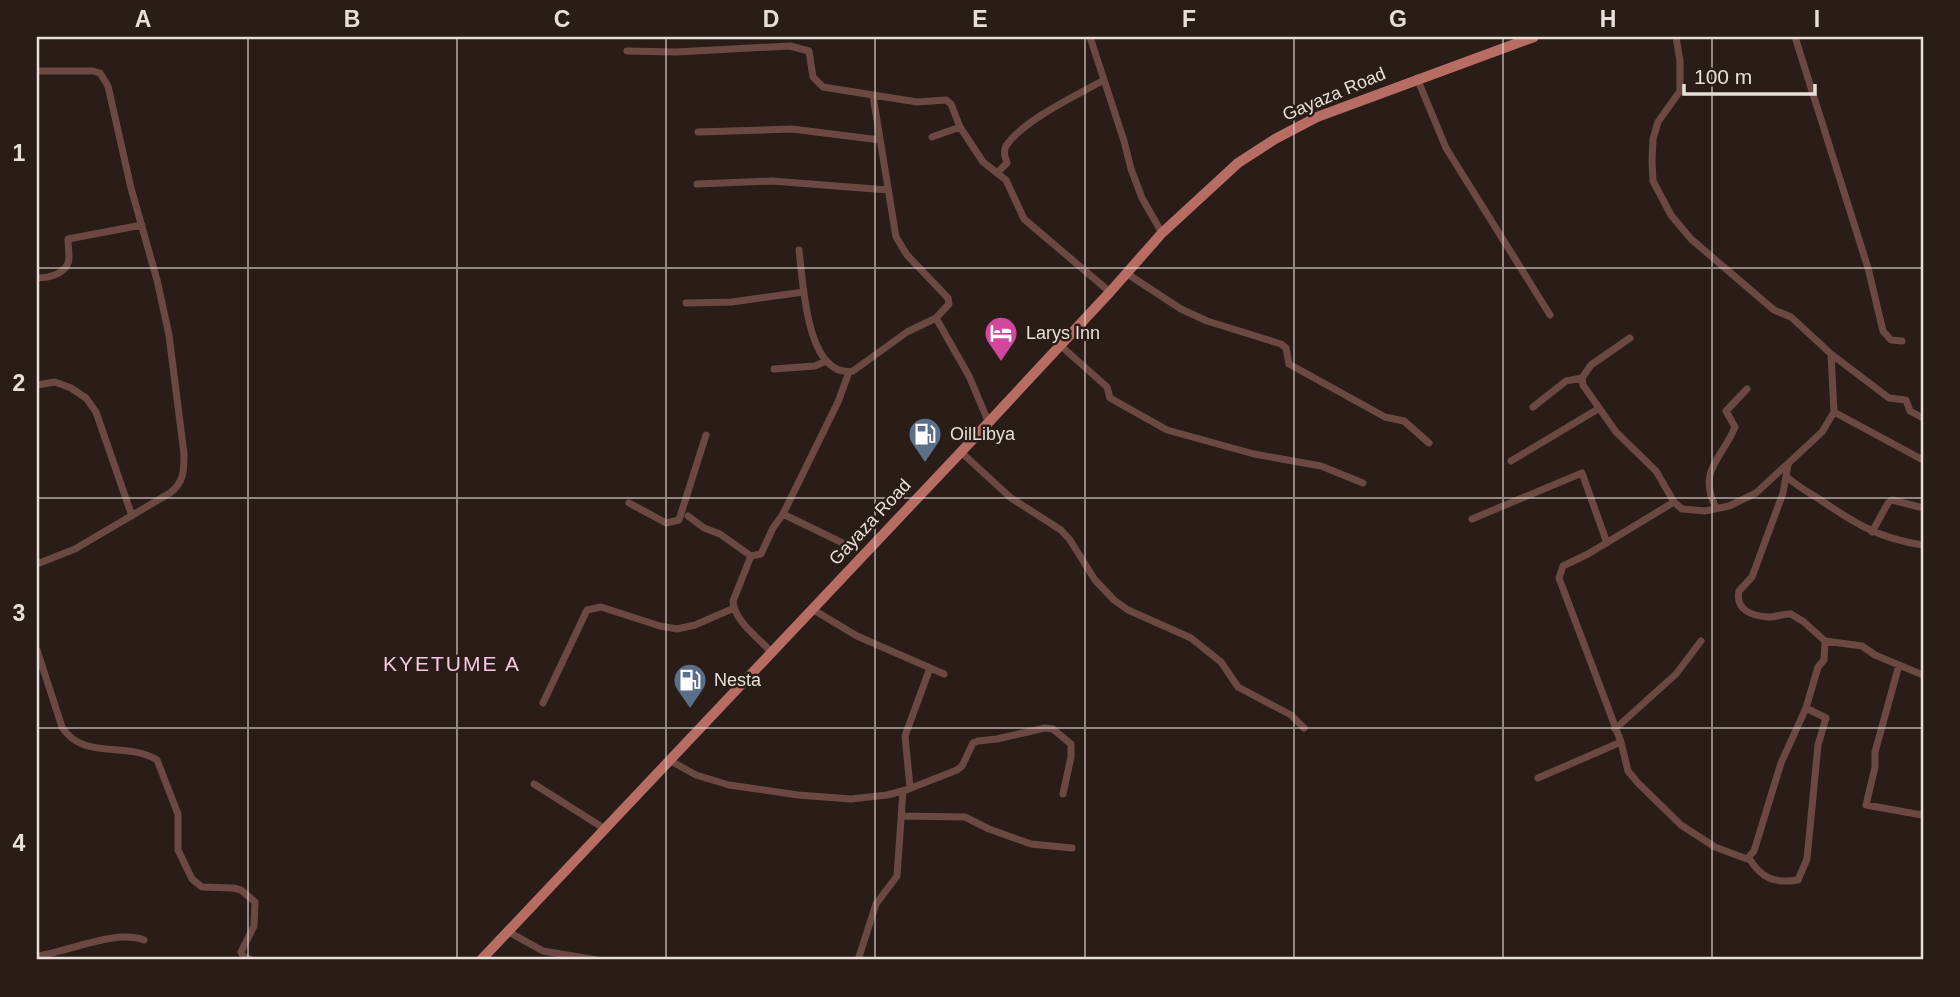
<svg xmlns="http://www.w3.org/2000/svg" width="1960" height="997" font-family="Arial,sans-serif">
	<style>
		.lines { fill: none; stroke-linecap: round; stroke-linejoin: round }
		.minor { stroke: #6c4843; stroke-width: 7 }
		.primary { stroke: #b76d64; stroke-width: 10 }
		.grid { fill: none; stroke: #e8dfdb; stroke-width: 2; stroke-opacity: 0.55 }
		.labels { text-anchor: middle; stroke-width: 5; stroke-linejoin: round; paint-order: stroke }
		.street-label { font-size: 18px; fill: #e8dfdb; stroke: #2a1d18 }
		.poi-label { font-size: 18px; fill: #e8dfdb; stroke: #2a1d18; text-anchor: start }
		.quarter-label { font-size: 21px; letter-spacing: 2px; fill: #f6c8de; stroke: #2a1d18 }
		.neatline { fill: none; stroke: #e8dfdb; stroke-width: 2.5 }
		.grid-label { font-size: 23px; text-anchor: middle; font-weight: bold; fill: #e8dfdb }
	</style>
	<rect width="100%" height="100%" fill="#2a1d18"/>
	<g class="lines">
		<path class="minor" d="M1090 37 1124 141 1131 169 1142 198 1162 233
			M1676 37 1680 61V91L1658 122 1653 139 1652 161 1653 181 1671 215 1691 239 1774 310 1791 317 1831 354 1889 398 1906 400 1910 411 1923 418
			M1795 37 1868 268 1883 331 1891 340 1902 341
			M627 51 676 52 790 46 809 51 813 77 823 87 917 102 946 100 951 104 960 127 983 162 1006 180 1024 219 1110 292
			M37 71H93L100 73 108 86 131 188 157 280 169 335 184 454C184 471 184 482 170 493L75 549 37 564
			M1417 78 1446 148 1550 315
			M698 132 792 129 880 140
			M932 137 960 127
			M997 173 1007 163C1005 157 1003 152 1006 146 1022 121 1077 95 1104 80
			M697 184 772 181 888 190
			M799 250C803 281 806 379 853 371L907 332 936 318 949 304 948 298 907 255 896 237 873 96
			M1126 273 1181 309 1207 321 1281 344 1286 348 1289 364 1385 417 1404 421 1429 443
			M37 278C50 278 69 273 69 257 69 251 68 245 68 239L142 225
			M686 303 732 302 804 292
			M936 318 969 376 988 421
			M1630 338 1591 365 1582 378 1583 385 1616 432 1656 471 1674 502 1682 509 1705 511 1729 506 1756 493 1822 432 1834 412 1831 354
			M1060 345 1107 387 1110 398 1167 430 1254 454 1321 466 1363 483
			M774 369 815 366 826 361
			M37 385 55 382 71 388 86 398 96 412 132 516
			M1533 407 1566 381 1582 378
			M1834 412 1923 460
			M961 452 1011 498 1061 530 1070 540 1095 580 1114 600 1128 610 1191 638 1221 662 1238 687 1291 715 1304 728
			M1511 461 1598 409
			M1788 465 1783 493 1752 577 1739 591C1735 610 1752 616 1768 617 1776 618 1783 613 1791 614L1804 622 1825 641 1862 646 1875 655 1923 675
			M1787 477C1797 486 1808 492 1819 499 1854 523 1880 539 1923 545
			M1674 502 1588 554 1563 566 1559 578 1621 742 1628 771 1638 783 1681 825 1715 847 1747 859 1754 851 1781 763 1806 708 1818 667 1824 660 1825 641
			M629 503 666 523 679 520 706 435
			M1716 508C1697 470 1722 459 1735 427L1726 411 1747 389
			M783 514 855 549
			M688 516 704 528 720 534 751 556
			M1472 519 1582 473 1607 543
			M1872 532 1888 503 1892 500 1923 508
			M812 609 857 636 944 674
			M37 650 62 727C83 761 127 741 157 760L178 814V850L192 879 202 887 233 888 241 890 255 902 254 926 241 952 243 956 251 960
			M771 652C759 638 734 621 733 601L751 556 761 554 773 528 783 514 838 402 849 372
			M1899 665 1875 752V767L1866 805 1922 815 1923 814
			M543 703 587 610 601 607 660 626 677 629 695 625 734 608
			M1615 729 1676 674 1701 641
			M669 760 696 775 729 785 798 795 851 799 887 795 906 790 957 770 962 766 973 743 978 741 997 739 1045 728 1053 729 1071 744V757L1063 794
			M1538 778 1621 742
			M534 784 605 829
			M910 787 905 736 930 668
			M902 816 965 817 989 829 1031 844 1072 848
			M1749 858C1761 878 1774 884 1798 880L1807 859 1818 745 1826 718 1806 708
			M509 932 543 951 597 960
			M37 956C67 952 116 929 144 940
			M858 960 876 904 897 876 903 791"/>
		<path class="primary" d="M481 960 961 452 1110 292 1162 233 1238 163 1275 139 1317 117 1534 37"/>
	</g>
	<path class="grid" d="M248 37V960M457 37V960M666 37V960M875 37V960M1085 37V960M1294 37V960M1503 37V960M1712 37V960M37 268H1923M37 498H1923M37 728H1923"/>
	<defs>
		<symbol id="hotel-pin" viewBox="-11 -11 22 30"><path d="M0 17L-7.5 6A9.5 9.5 0 1 1 7.5 6Z" fill="#d1479c" stroke="#2a1d18"/><path d="M-6-4.5h1.5V1H6V5H4.5V3h-9V5H-6ZM-4 0a1.8 1.8 0 1 1 3.6 0ZM.5 0V-2.5h3Q6-2.5 6 0Z" fill="#fff"/></symbol>
		<symbol id="fuel-pin" viewBox="-11 -11 22 30"><path d="M0 17L-7.5 6A9.5 9.5 0 1 1 7.5 6Z" fill="#5c6f8a" stroke="#2a1d18"/><path d="M-5.5-6h7V0h2V4h1.3V-2.5L3-4.5l.8-.8L6-3V5H2.5V1h-1V6h-7ZM-4.2-4.7v3.2H.2V-4.7Z" fill="#fff"/></symbol>
	</defs>
	<g fill-rule="evenodd">
		<use href="#hotel-pin" x="982" y="314" width="38" height="52"/>
		<use href="#fuel-pin" x="906" y="415" width="38" height="52"/>
		<use href="#fuel-pin" x="671" y="661" width="38" height="52"/>
	</g>
	<g class="labels">
		<g class="street-label">
			<text transform="translate(1334 94) rotate(-23)" y="6">Gayaza Road</text>
			<text transform="translate(870 522) rotate(-47)" y="6">Gayaza Road</text>
		</g>
		<g class="poi-label">
			<text x="1026" y="339">Larys Inn</text>
			<text x="950" y="440">OilLibya</text>
			<text x="714" y="686">Nesta</text>
		</g>
		<g class="quarter-label">
			<text x="452" y="671">KYETUME A</text>
		</g>
	</g>
	<rect width="1960" height="997" fill="none" stroke="#2a1d18" stroke-width="77"/>
	<path d="M1684 84v10h131v-10" fill="none" stroke="#e8dfdb" stroke-width="3.5"/>
	<text x="1694" y="84" font-size="21" fill="#e8dfdb" stroke="#2a1d18" stroke-width="5" paint-order="stroke">100 m</text>
	<rect x="38" y="38" width="1884" height="920" class="neatline"/>
	<g class="grid-label">
		<text x="143" y="27">A</text>
		<text x="352" y="27">B</text>
		<text x="562" y="27">C</text>
		<text x="771" y="27">D</text>
		<text x="980" y="27">E</text>
		<text x="1189" y="27">F</text>
		<text x="1398" y="27">G</text>
		<text x="1608" y="27">H</text>
		<text x="1817" y="27">I</text>
		<text x="19" y="161">1</text>
		<text x="19" y="391">2</text>
		<text x="19" y="621">3</text>
		<text x="19" y="851">4</text>
	</g>
</svg>
